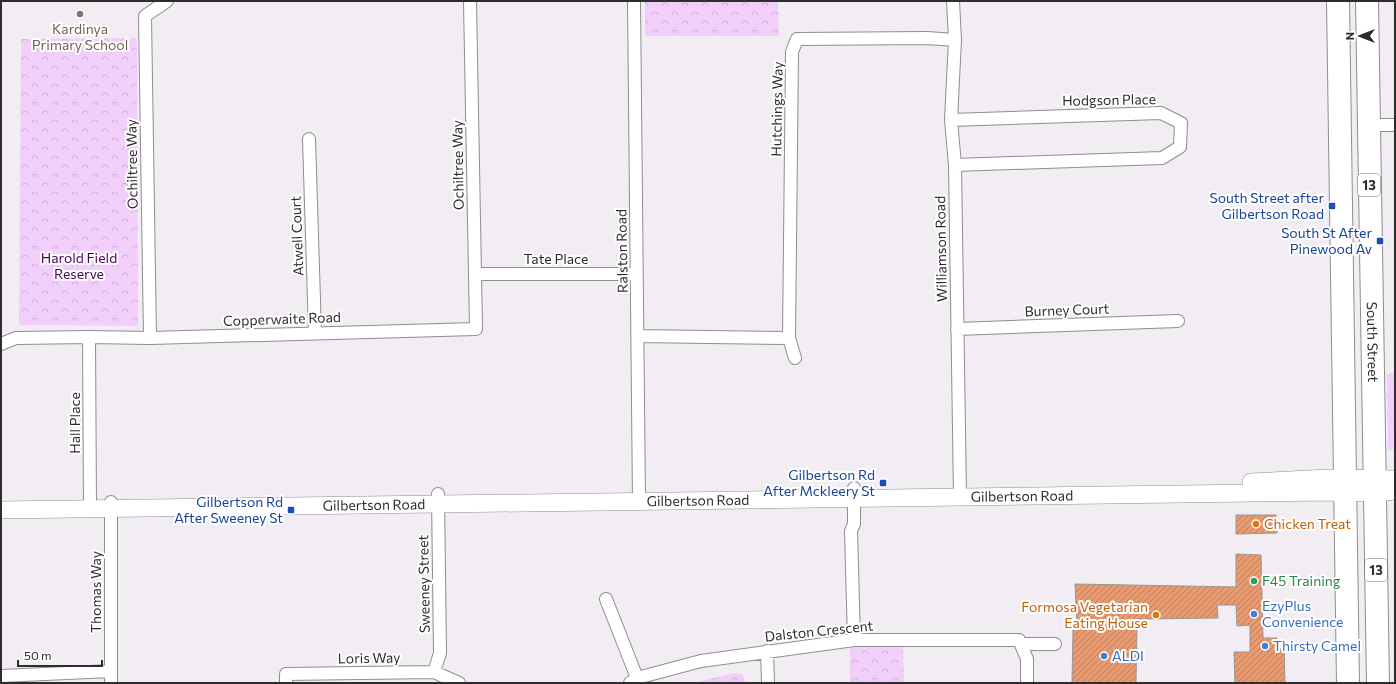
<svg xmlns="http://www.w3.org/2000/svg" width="1396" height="684" font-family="Commissioner,sans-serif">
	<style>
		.grass { fill: url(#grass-tufts) }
		.park { fill: url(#park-crowns) }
		.building { fill: url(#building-hatch); stroke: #9b9591 }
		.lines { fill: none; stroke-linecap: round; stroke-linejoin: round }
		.street-casing { stroke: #908c91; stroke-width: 14 }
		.secondary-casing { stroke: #908c91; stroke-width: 18 }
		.highway-casing { stroke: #908c91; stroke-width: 24 }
		.street { stroke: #fff; stroke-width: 12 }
		.secondary { stroke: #fff; stroke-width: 17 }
		.highway { stroke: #fff; stroke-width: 22 }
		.education-dot { fill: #8d6e63; stroke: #fff; stroke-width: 1.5 }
		.transit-dot { fill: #1a4fb4; stroke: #fff; stroke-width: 1.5 }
		.food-dot { fill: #e8710a; stroke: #fff; stroke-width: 1.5 }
		.leisure-dot { fill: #2e9e5b; stroke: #fff; stroke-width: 1.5 }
		.shop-dot { fill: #3f7fe0; stroke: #fff; stroke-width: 1.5 }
		.labels { text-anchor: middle; stroke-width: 4; stroke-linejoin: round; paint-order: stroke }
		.shield { fill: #fff; stroke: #6d6b6d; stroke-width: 1 }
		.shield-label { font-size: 13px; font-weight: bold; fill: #2e2c2e }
		.education-label { font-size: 14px; fill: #785e54; stroke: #fff }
		.street-label { font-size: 14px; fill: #2e2c2e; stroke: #fff }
		.transit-label { font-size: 14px; fill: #164399; stroke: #fff; text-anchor: end }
		.park-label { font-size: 14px; fill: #470355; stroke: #fff }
		.food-label { font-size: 14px; fill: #c56008; stroke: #fff; text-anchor: start }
		.leisure-label { font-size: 14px; fill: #27864d; stroke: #fff; text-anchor: start }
		.shop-label { font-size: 14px; fill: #366cbe; stroke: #fff; text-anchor: start }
	</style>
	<defs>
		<pattern id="grass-tufts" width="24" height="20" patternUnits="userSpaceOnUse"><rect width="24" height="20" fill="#f1cffa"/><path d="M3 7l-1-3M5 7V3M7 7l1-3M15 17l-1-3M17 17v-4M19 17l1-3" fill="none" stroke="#cfb2d7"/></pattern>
		<pattern id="park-crowns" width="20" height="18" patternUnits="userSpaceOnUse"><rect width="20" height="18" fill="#f1cffa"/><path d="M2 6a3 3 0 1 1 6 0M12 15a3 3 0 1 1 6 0" fill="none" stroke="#cfb2d7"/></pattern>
		<pattern id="building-hatch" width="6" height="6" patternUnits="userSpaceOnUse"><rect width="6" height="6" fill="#e79b72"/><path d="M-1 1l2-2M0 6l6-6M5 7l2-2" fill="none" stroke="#bc7f5e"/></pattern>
	</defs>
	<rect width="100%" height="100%" fill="#f2edf3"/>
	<path class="grass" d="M1393 372 1395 374 1393 450H1388L1387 375Z"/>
	<path class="park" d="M645 1H778L779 36H645Z
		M137 38 138 326 19 325 21 39Z
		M903 644 904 683H850V646Z
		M733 673 742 674 746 683H694Z"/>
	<path class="building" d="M1236 515H1276L1277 533 1236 534Z
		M1236 554 1261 555 1263 638H1277V649H1284L1285 683H1235L1234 652H1250V625L1237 626 1236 605H1217L1218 618 1141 619 1137 626 1136 683H1072L1073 630 1077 626 1075 584 1236 587Z"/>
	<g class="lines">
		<defs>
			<path id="street" d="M634 1 639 501
				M953 1 955 40 951 120 955 165 960 496
				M951 120 1161 113 1181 123 1180 147 1162 158 955 165
				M1368 125H1395
				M309 139 315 333
				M476 274H636
				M957 329 1178 321
				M638 336 789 338
				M89 337 90 508
				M150 338 145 16 167 1
				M1 344 16 338 89 337 150 338 476 329 470 1
				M795 358 789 338 792 52 797 39 927 38 955 40
				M111 502V683
				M606 599 637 678
				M854 640 851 531 854 524V488
				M1021 644H1055
				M767 651 768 683
				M434 672 440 653 438 494
				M1 676 111 671
				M286 683V674L434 672 459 683
				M630 683 637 678 701 661 854 640H1019L1027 659V683"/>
			<g id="secondary">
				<path d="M1251 482 1329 478 1395 479"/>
				<path id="s1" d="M1 510 1330 492 1375 493 1395 491"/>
			</g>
			<g id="highway">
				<path d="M1338 1 1348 683"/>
				<path id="s2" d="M1367 1 1378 683"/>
			</g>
		</defs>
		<use href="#street" class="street-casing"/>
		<use href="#secondary" class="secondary-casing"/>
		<use href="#highway" class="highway-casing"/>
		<use href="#street" class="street"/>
		<use href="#secondary" class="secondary"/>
		<use href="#highway" class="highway"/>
	</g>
	<circle class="education-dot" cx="80" cy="14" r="4"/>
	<g class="transit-dot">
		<rect x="1328" y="202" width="8" height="8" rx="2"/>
		<rect x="1376" y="237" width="8" height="8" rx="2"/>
		<rect x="879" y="479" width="8" height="8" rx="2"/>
		<rect x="287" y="506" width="8" height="8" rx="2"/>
	</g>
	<g class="food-dot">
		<circle cx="1256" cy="524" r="4"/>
		<circle cx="1156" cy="615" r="4"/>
	</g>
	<circle class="leisure-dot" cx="1254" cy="581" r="4"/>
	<g class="shop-dot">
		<circle cx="1254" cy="614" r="4"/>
		<circle cx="1265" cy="646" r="4"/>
		<circle cx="1104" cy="656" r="4"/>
	</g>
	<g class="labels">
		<g class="shield">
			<rect x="1358" y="174" width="22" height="22" rx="3"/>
			<rect x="1365" y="559" width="22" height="22" rx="3"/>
		</g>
		<g class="shield-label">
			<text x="1369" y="190">13</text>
			<text x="1376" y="575">13</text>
		</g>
		<g class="education-label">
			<text x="80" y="34">Kardinya<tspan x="80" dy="16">Primary School</tspan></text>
		</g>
		<g class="street-label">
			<text transform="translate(1109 100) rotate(-1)" y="5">Hodgson Place</text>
			<text transform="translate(777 109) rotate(-89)" y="5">Hutchings Way</text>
			<text transform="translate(132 164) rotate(-91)" y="5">Ochiltree Way</text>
			<text transform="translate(458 165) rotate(-91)" y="5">Ochiltree Way</text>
			<text transform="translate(297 236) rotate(-92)" y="5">Atwell Court</text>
			<text transform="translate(941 249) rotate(-91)" y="5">Williamson Road</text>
			<text transform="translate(622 251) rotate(-91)" y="5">Ralston Road</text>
			<text x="556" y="264">Tate Place</text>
			<text transform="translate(1067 310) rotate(-2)" y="5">Burney Court</text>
			<text transform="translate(282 319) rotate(-2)" y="5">Copperwaite Road</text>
			<text dy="5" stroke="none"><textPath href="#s2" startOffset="341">South Street</textPath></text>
			<text transform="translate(75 423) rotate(-90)" y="5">Hall Place</text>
			<text dy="5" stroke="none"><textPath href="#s1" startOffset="1021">Gilbertson Road</textPath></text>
			<text dy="5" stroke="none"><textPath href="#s1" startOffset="697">Gilbertson Road</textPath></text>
			<text dy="5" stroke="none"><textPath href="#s1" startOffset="373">Gilbertson Road</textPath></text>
			<text transform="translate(424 584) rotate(-91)" y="5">Sweeney Street</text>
			<text transform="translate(96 592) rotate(-90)" y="5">Thomas Way</text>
			<text transform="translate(819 631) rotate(-6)" y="5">Dalston Crescent</text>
			<text transform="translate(369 658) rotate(-1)" y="5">Loris Way</text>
		</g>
		<g class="transit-label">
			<text x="1324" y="203">South Street after<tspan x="1324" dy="16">Gilbertson Road</tspan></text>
			<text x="1372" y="238">South St After<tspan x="1372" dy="16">Pinewood Av</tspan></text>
			<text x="875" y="480">Gilbertson Rd<tspan x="875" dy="16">After Mckleery St</tspan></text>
			<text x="283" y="507">Gilbertson Rd<tspan x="283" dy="16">After Sweeney St</tspan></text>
		</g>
		<g class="park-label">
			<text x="79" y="263">Harold Field<tspan x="79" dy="16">Reserve</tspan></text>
		</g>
		<g class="food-label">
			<text x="1264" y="529">Chicken Treat</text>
			<text x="1148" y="612" text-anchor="end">Formosa Vegetarian<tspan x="1148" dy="16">Eating House</tspan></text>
		</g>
		<g class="leisure-label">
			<text x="1262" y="586">F45 Training</text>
		</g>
		<g class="shop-label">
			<text x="1262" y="611">EzyPlus<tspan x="1262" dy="16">Convenience</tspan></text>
			<text x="1273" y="651">Thirsty Camel</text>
			<text x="1112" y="661">ALDI</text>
		</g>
	</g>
	<rect width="1396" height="684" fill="none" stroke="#2e2c2e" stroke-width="4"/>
	<g transform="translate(1360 36) rotate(270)" stroke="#ffffff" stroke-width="3" paint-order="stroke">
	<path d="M0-3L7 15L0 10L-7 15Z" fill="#2e2c2e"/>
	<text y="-6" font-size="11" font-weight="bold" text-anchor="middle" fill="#2e2c2e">N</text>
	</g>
	<path d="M18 660v6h84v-6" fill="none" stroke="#2e2c2e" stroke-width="2"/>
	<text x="24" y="660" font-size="12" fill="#2e2c2e" stroke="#ffffff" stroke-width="3" paint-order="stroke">50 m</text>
</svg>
